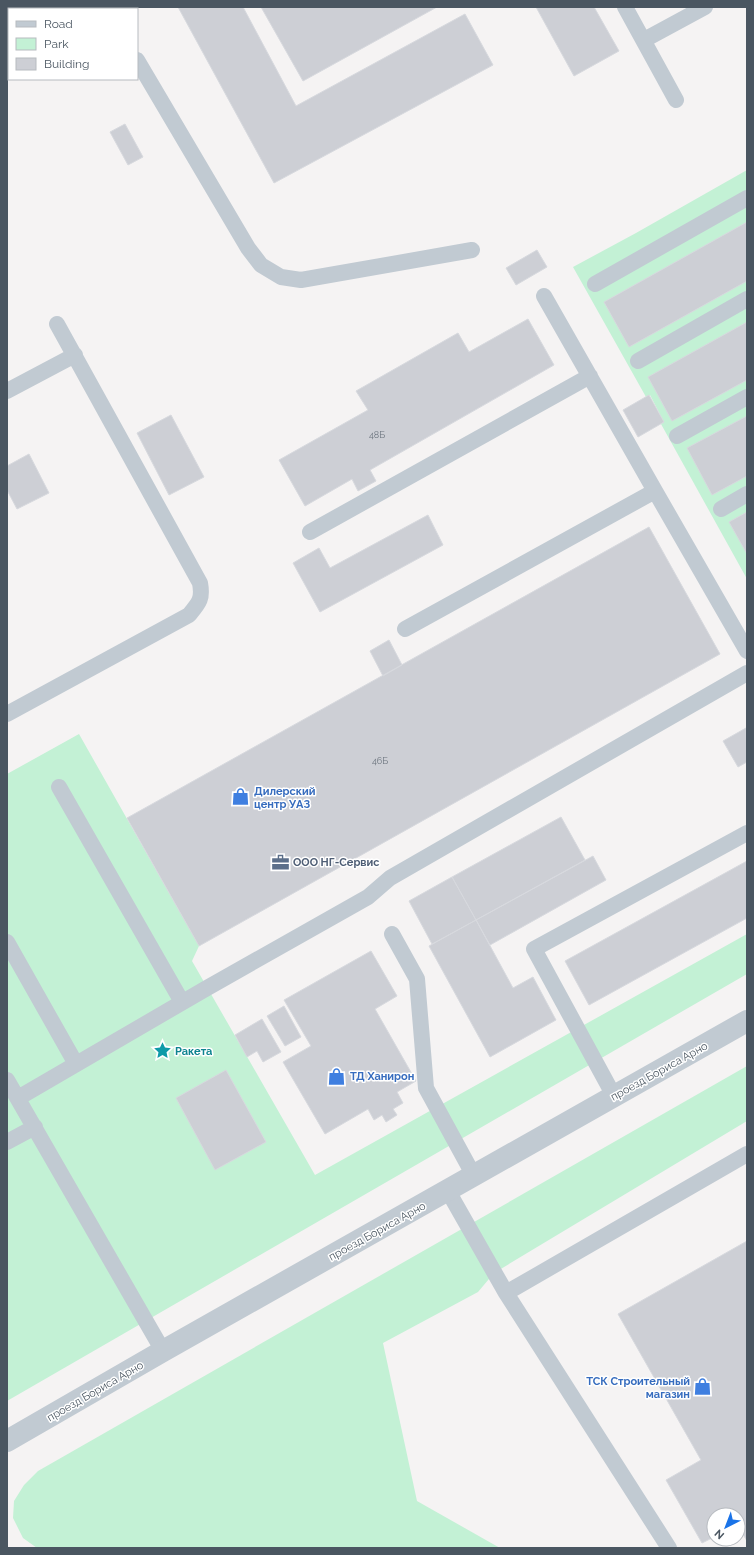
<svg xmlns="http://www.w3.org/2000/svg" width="754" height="1555" font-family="Raleway,sans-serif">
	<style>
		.green { fill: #c3f1d5 }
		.building { fill: #cdcfd5; stroke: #d7d9de }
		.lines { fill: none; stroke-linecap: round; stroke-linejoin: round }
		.service { stroke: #c1cad2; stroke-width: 16 }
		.minor { stroke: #c1cad2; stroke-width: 22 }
		.labels { text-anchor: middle; stroke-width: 3; stroke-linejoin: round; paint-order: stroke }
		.number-label { font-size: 9px; fill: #6b747e }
		.shop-label { font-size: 11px; font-weight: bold; fill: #366cbe; stroke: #fff; text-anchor: start }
		.service-label { font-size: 11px; font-weight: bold; fill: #4e5e75; stroke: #fff; text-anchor: start }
		.culture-label { font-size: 11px; font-weight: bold; fill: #0d838f; stroke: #fff; text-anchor: start }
		.street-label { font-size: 11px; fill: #4a5661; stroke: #fff }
	</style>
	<rect width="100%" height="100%" fill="#f5f3f3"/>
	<path class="green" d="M747 170V579L661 424 664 422 650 395 646 397 573 267 636 233Z
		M79 734 199 946 192 961 315 1175 747 934V974L7 1401V774Z
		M747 1066V1121L494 1273 478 1292 383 1343 417 1501 500 1548H37L23 1538 13 1518 14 1501 24 1485 38 1471Z"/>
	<path class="building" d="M10 7H32L33 9H11Z
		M178 7H243L296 106 465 14 493 65 274 183Z
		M261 7H437L303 81Z
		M536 7H594L619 51 574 76Z
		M125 124 143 157 128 165 110 132Z
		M747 222V281L629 347 604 302Z
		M537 250 547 267 516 285 506 268Z
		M528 319 554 365 370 470 376 481 358 491 352 479 305 506 279 460 368 410 356 391 458 333 469 352Z
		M747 322V380L672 421 648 377Z
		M649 395 664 422 638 437 623 410Z
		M171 415 204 477 169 495 137 433Z
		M747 416V476L712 495 687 448Z
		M29 454 49 493 17 509 7 490V466Z
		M747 512V554L729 522Z
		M428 515 443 545 320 612 293 563 319 548 330 568Z
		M649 527 720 654 199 946 127 818Z
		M389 640 402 665 383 676 370 651Z
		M746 728 747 762 738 767 723 741Z
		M561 817 585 860 476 920 452 877Z
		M593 856 606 880 490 945 476 920Z
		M747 861V918L589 1005 565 961Z
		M452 877 476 920 432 944 409 901Z
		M476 920 513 988 533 977 556 1020 490 1057 429 946Z
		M371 951 397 996 375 1009 416 1081 397 1092 403 1103 393 1109 397 1115 386 1122 382 1115 374 1120 368 1109 325 1134 283 1062 311 1046 284 1000Z
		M284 1006 301 1037 285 1046 267 1016Z
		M262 1019 281 1052 263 1062 257 1051 247 1057 235 1035Z
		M226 1070 266 1142 215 1170 176 1098Z
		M747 1241V1541L738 1526V1515H714V1537L702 1543 666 1480 701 1460 618 1314Z"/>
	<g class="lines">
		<path class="service" d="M98 7 100 9
			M625 7 676 100
			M644 40 705 7
			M137 60 248 248 261 265 281 277 301 280 472 250
			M595 284 747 198
			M544 296 655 491
			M638 361 747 299
			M7 391 75 355
			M677 436 747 397
			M721 509 747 494
			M310 532 590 376
			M405 629 655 491 747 651
			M7 714 189 615C199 603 203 599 200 583L57 324
			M59 787 182 1002
			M392 934 417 979 426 1088 474 1176
			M7 942 76 1064
			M7 1080 163 1351
			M614 1096 534 949 747 833
			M18 1098 207 988 368 897 390 878 747 673
			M7 1142 35 1127
			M448 1191 506 1293 669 1548
			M506 1293 747 1154"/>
		<path class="minor" d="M7 1441 163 1351 747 1021"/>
	</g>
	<defs>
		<symbol id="shop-bare" viewBox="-9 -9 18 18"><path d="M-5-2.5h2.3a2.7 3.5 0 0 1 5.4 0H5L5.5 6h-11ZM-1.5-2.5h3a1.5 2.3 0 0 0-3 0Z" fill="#3f7fe0" stroke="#fff" stroke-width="2.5" paint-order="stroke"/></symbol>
		<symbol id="office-bare" viewBox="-9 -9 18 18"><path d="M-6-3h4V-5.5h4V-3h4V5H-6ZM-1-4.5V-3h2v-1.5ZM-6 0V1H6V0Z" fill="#5c6f8a" stroke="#fff" stroke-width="2.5" paint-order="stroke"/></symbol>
		<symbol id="sight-bare" viewBox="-9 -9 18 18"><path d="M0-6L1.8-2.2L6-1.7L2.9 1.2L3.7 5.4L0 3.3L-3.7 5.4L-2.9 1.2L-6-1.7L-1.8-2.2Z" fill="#0f9aa8" stroke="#fff" stroke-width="2.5" paint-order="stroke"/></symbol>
	</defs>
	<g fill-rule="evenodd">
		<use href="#shop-bare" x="228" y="784" width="25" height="25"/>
		<use href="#office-bare" x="268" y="850" width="25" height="25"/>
		<use href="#sight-bare" x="150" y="1038" width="25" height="25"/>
		<use href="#shop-bare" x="324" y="1064" width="25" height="25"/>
		<use href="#shop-bare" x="690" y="1374" width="25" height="25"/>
	</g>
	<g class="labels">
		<g class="number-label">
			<text x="377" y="438">48Б</text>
			<text x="380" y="764">46Б</text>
		</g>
		<g class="shop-label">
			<text x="254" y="795">Дилерский<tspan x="254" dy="13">центр УАЗ</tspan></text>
			<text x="350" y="1080">ТД Ханирон</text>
			<text x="690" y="1385" text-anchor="end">ТСК Строительный<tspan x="690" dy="13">магазин</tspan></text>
		</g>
		<g class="service-label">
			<text x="293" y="866">ООО НГ-Сервис</text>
		</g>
		<g class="culture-label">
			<text x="175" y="1055">Ракета</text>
		</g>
		<g class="street-label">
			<text transform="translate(659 1071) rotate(-29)" y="4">проезд Бориса Арно</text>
			<text transform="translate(377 1231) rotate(-29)" y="4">проезд Бориса Арно</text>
			<text transform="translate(95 1391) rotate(-30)" y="4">проезд Бориса Арно</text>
		</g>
	</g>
	<rect width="754" height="1555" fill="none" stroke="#4a5661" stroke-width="16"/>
	<rect x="8" y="8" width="130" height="72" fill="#ffffff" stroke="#b7bbc0"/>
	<rect x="16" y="21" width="20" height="6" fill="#c1cad2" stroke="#b7bbc0"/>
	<text x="44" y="28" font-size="12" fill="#4a5661">Road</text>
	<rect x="16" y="38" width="20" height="12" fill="#c3f1d5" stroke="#b7bbc0"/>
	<text x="44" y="48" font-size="12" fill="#4a5661">Park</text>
	<rect x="16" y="58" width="20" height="12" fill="#cdcfd5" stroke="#b7bbc0"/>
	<text x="44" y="68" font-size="12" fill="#4a5661">Building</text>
	<g transform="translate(726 1527) rotate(222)"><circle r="19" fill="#ffffff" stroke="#b7bbc0"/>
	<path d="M0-3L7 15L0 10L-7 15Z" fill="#1a73e8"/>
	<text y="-6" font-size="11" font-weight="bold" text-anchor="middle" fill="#4a5661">N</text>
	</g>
</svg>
